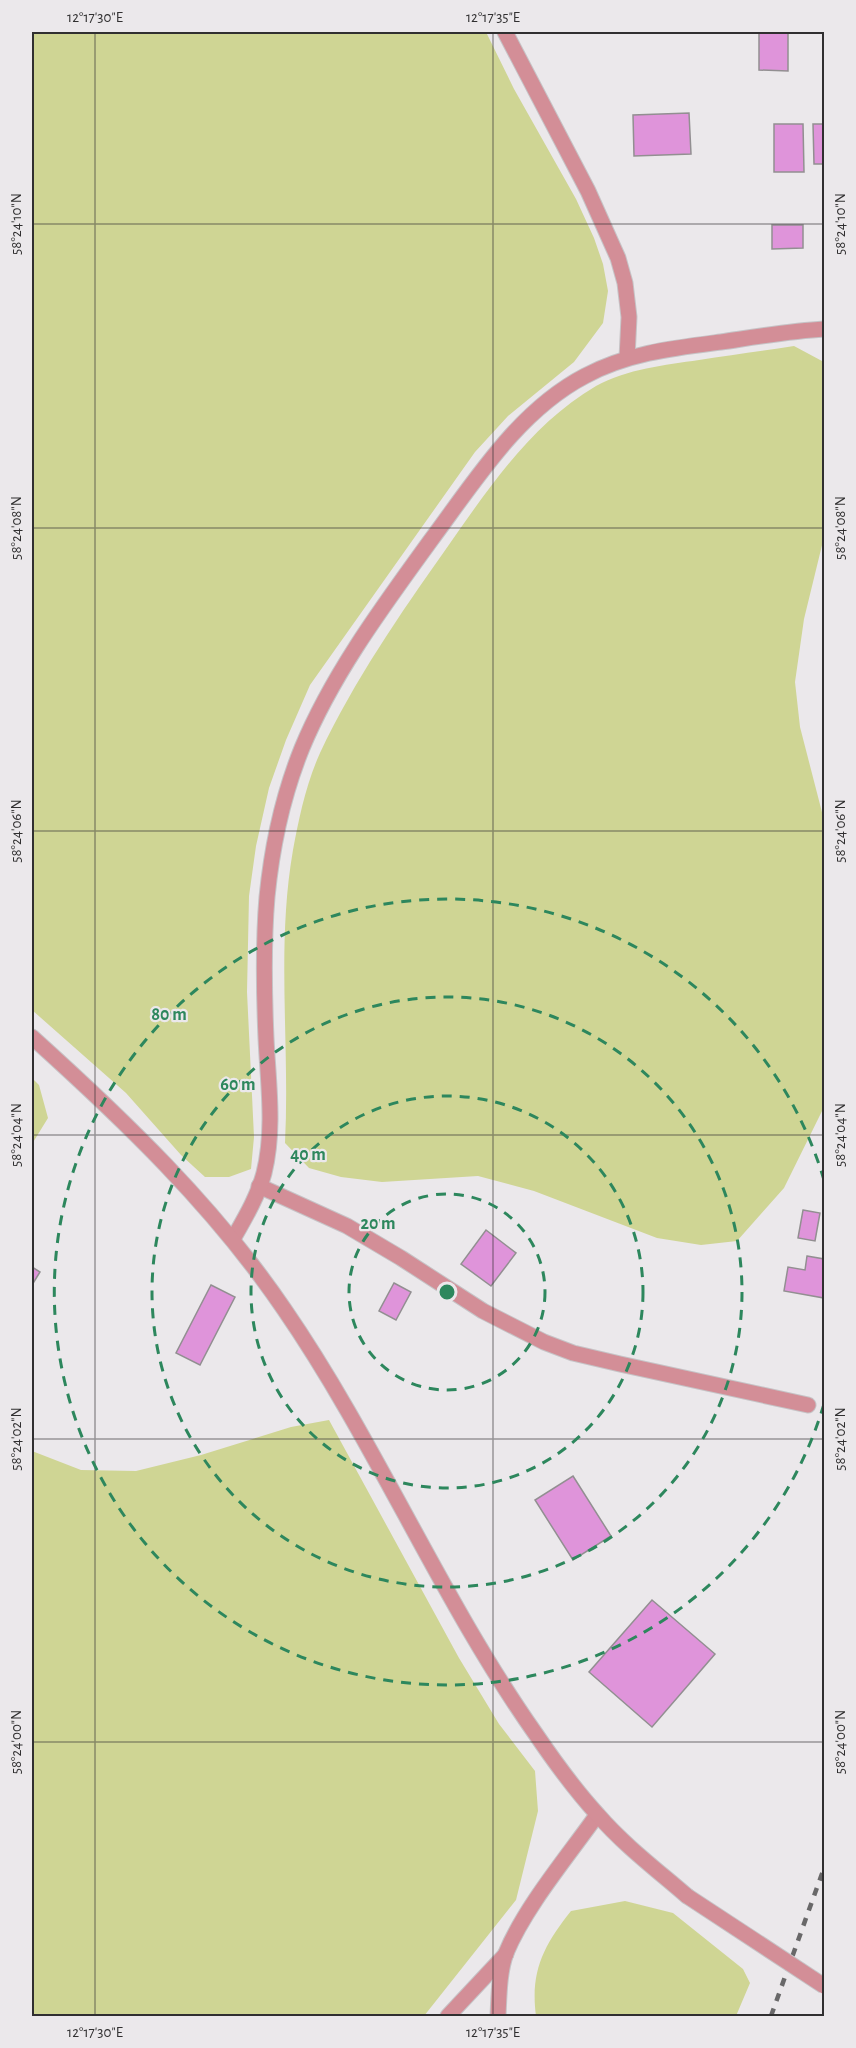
<svg xmlns="http://www.w3.org/2000/svg" width="856" height="2048" font-family="'Alegreya Sans',sans-serif">
	<style>
		.green { fill: #cfd594 }
		.building { fill: #df94da; stroke: #928f91; stroke-width: 1.5 }
		.lines { fill: none; stroke-linecap: round; stroke-linejoin: round }
		.service-casing { stroke: #c6c3c6; stroke-width: 17 }
		.minor-casing { stroke: #c6c3c6; stroke-width: 17 }
		.tertiary-casing { stroke: #c6c3c6; stroke-width: 17 }
		.service { stroke: #d38e97; stroke-width: 15 }
		.minor { stroke: #d38e97; stroke-width: 15 }
		.tertiary { stroke: #d38e97; stroke-width: 15 }
		.rail { stroke: #696869; stroke-width: 4.5; stroke-dasharray: 8 8; stroke-linecap: butt }
		.tertiary-bridge-casing { stroke: #c6c3c6; stroke-width: 17; stroke-linecap: butt }
		.tertiary-bridge { stroke: #d38e97; stroke-width: 15 }
		.ticks { fill: none; stroke: #302f30; stroke-width: 1.5; stroke-opacity: 0.45 }
		.ring { fill: none; stroke: #2d875d; stroke-width: 3; stroke-dasharray: 10 8 }
		.centre { fill: #2d875d; stroke: #ebe8eb; stroke-width: 3 }
		.ring-label { font-size: 18px; text-anchor: middle; font-weight: bold; fill: #2d875d; stroke: #ebe8eb; stroke-width: 4.5; stroke-linejoin: round; paint-order: stroke }
		.neatline { fill: none; stroke: #302f30; stroke-width: 2 }
		.ticks-label { font-size: 15px; text-anchor: middle; fill: #302f30 }
	</style>
	<rect width="100%" height="100%" fill="#ebe8eb"/>
	<path class="green" d="M32 32H486L514 89 576 199 594 238 603 264 608 291 603 323 574 362 508 416 475 452 310 685 286 740 269 788 256 846 249 896 247 992 254 1137 251 1169 229 1177H205L181 1155 126 1093 32 1010Z
		M794 346 822 361 824 366V537L804 619 795 682 800 727 824 820V1107L784 1188 737 1241 701 1245 657 1238 534 1191 478 1176 382 1182 341 1177 309 1168 285 1143C290 1045 276 947 293 850 299 818 306 784 320 753 354 681 400 614 446 549 488 489 531 424 596 386 627 369 665 365 699 360 730 355 762 351 794 346Z
		M32 1078 39 1085 48 1118 32 1144Z
		M329 1420 459 1658 499 1724 535 1771 538 1811 516 1900 424 2016H32V1451L81 1470 136 1471 201 1455 291 1427Z
		M625 1901 673 1913 743 1969 750 1983 736 2016H536C530 1971 544 1945 571 1911Z"/>
	<path class="building" d="M759 32H788V71L759 70Z
		M689 113 691 154 634 156 633 115Z
		M774 124H803L804 172H774Z
		M813 124H824V164H814Z
		M772 225H803V248L772 249Z
		M803 1210 820 1213 815 1241 798 1238Z
		M486 1230 516 1253 491 1286 461 1264Z
		M807 1256 824 1259V1298L784 1291 788 1267 805 1270Z
		M32 1267 40 1272 32 1285Z
		M394 1283 411 1292 396 1320 379 1311Z
		M211 1285 235 1297 200 1365 176 1353Z
		M573 1476 611 1536 573 1560 535 1500Z
		M652 1600 715 1654 652 1727 589 1672Z"/>
	<g class="lines">
		<defs>
			<path id="service" d="M259 1186 347 1226 401 1258 483 1311 544 1342 573 1353 620 1364 808 1405
				M448 2016 506 1954"/>
			<path id="minor" d="M505 32 588 191 618 258 625 283 629 317 627 358
				M233 1239C245 1218 258 1196 264 1173 275 1129 268 1082 266 1038 264 992 263 944 267 897 272 846 283 795 302 748 333 673 384 605 431 540 475 481 518 411 585 376 628 353 674 348 721 342 755 337 790 331 824 329
				M498 2016C499 1996 499 1972 506 1953 525 1907 568 1856 597 1815"/>
			<path id="tertiary" d="M32 1037C124 1120 214 1206 284 1309 377 1444 440 1598 535 1733 554 1761 575 1790 598 1815 624 1845 657 1870 687 1896"/>
		</defs>
		<use href="#service" class="service-casing"/>
		<use href="#minor" class="minor-casing"/>
		<use href="#tertiary" class="tertiary-casing"/>
		<use href="#service" class="service"/>
		<use href="#minor" class="minor"/>
		<use href="#tertiary" class="tertiary"/>
		<path class="rail" d="M771 2016 824 1868"/>
		<defs>
			<path id="tertiary-bridge" d="M687 1896 824 1986"/>
		</defs>
		<use href="#tertiary-bridge" class="tertiary-bridge-casing"/>
		<use href="#tertiary-bridge" class="tertiary-bridge"/>
	</g>
	<path class="ticks" d="M95 32V2016M493 32V2016M32 224H824M32 528H824M32 831H824M32 1135H824M32 1439H824M32 1742H824"/>
	<g class="ring">
		<circle cx="447" cy="1292" r="98"/>
		<circle cx="447" cy="1292" r="196"/>
		<circle cx="447" cy="1292" r="295"/>
		<path d="M824 1404A393 393 0 1 1 824 1180"/>
	</g>
	<circle cx="447" cy="1292" r="9" class="centre"/>
	<g class="ring-label">
		<text x="169" y="1020">80 m</text>
		<text x="238" y="1090">60 m</text>
		<text x="308" y="1160">40 m</text>
		<text x="378" y="1229">20 m</text>
	</g>
	<rect width="856" height="2048" fill="none" stroke="#ebe8eb" stroke-width="66"/>
	<rect x="33" y="33" width="790" height="1982" class="neatline"/>
	<g class="ticks-label">
		<text x="95" y="22">12°17'30"E</text>
		<text x="493" y="22">12°17'35"E</text>
		<text transform="translate(16 224) rotate(-90)" y="5">58°24'10"N</text>
		<text transform="translate(840 224) rotate(-90)" y="5">58°24'10"N</text>
		<text transform="translate(16 528) rotate(-90)" y="5">58°24'08"N</text>
		<text transform="translate(840 528) rotate(-90)" y="5">58°24'08"N</text>
		<text transform="translate(16 831) rotate(-90)" y="5">58°24'06"N</text>
		<text transform="translate(840 831) rotate(-90)" y="5">58°24'06"N</text>
		<text transform="translate(16 1135) rotate(-90)" y="5">58°24'04"N</text>
		<text transform="translate(840 1135) rotate(-90)" y="5">58°24'04"N</text>
		<text transform="translate(16 1439) rotate(-90)" y="5">58°24'02"N</text>
		<text transform="translate(840 1439) rotate(-90)" y="5">58°24'02"N</text>
		<text transform="translate(16 1742) rotate(-90)" y="5">58°24'00"N</text>
		<text transform="translate(840 1742) rotate(-90)" y="5">58°24'00"N</text>
		<text x="95" y="2037">12°17'30"E</text>
		<text x="493" y="2037">12°17'35"E</text>
	</g>
</svg>
